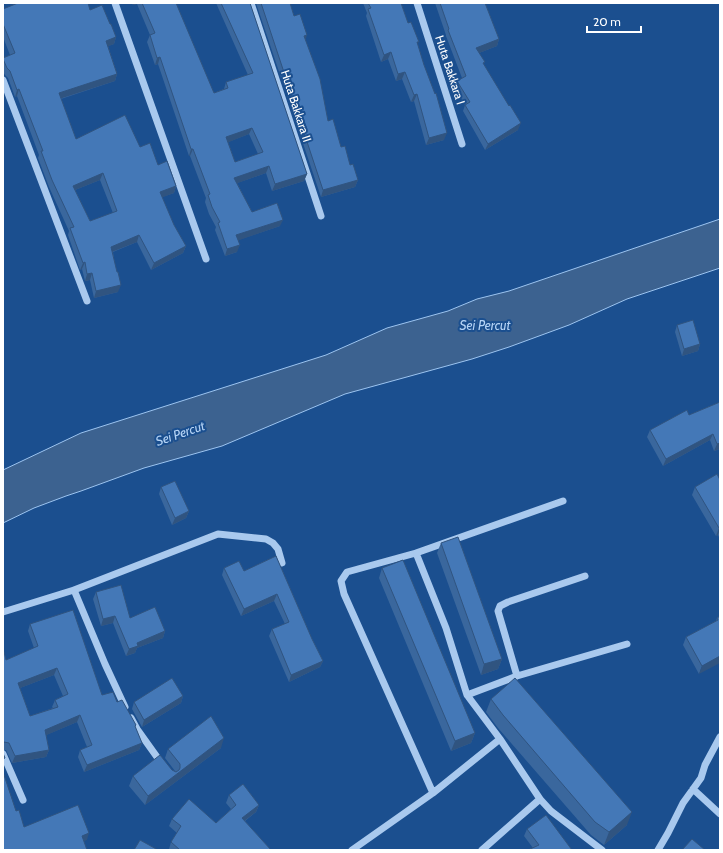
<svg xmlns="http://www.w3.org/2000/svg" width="723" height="853" font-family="Cabin,sans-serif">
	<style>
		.water { fill: #3c6290; stroke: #9cc4f0 }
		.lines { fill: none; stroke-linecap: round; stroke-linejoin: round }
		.minor { stroke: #a9c9ee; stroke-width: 7 }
		.wall { fill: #3a679d; fill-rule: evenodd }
		.shaded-wall { fill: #305480 }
		.building { fill: #4478b7; stroke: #305480; fill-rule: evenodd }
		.labels { text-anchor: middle; stroke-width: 4; stroke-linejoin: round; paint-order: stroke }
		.street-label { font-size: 12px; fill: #fff; stroke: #1b4f8f }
		.water-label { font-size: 13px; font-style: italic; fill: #b5d3f5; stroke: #1b4f8f }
	</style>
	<rect width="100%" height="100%" fill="#1b4f8f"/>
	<path class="water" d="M720 219V268L627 299 569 325 509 347 472 359 345 394 222 446 144 468 81 491 66 496 34 508 3 523V470L81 433 326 355 387 328 448 311 477 299 509 291Z"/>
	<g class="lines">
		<path class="minor" d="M115 3 206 259
			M251 3 321 216
			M417 3 462 144
			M3 80 87 301
			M416 553 563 501
			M74 590 105 664 125 707
			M3 612 74 590 218 534 266 539 273 543 278 549 282 563
			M517 676 498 611 500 606 508 602 585 576
			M467 695 517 676 627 644
			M131 718 137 729 162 764
			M3 754 23 800
			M693 789 720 814
			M433 793 344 594 341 581 347 572 416 553 446 628 467 695 500 739 540 799
			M352 850 433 793 500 739
			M482 850 540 799 551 811 602 850
			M658 850 668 833 683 803 701 778 705 765 720 737"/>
	</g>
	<path class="wall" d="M132 3H156L214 93 224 89 226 82 248 75 216 3H250L307 174 304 181 272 191 266 173 237 183 252 212 280 226 238 240 237 252 225 256 215 230 216 227 209 214 205 202 206 198 190 156H189L158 64 155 65 147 42 150 35 137 4 133 5ZM249 134 258 154 235 162 228 142Z
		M256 3H290L294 16 305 40 328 121 358 180 355 187 321 197Z
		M363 3H401L408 23 417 45 444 140 426 145 414 101 411 102 402 79 396 81 388 59 381 62 366 16 367 13Z
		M435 3H485L499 39 497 46 479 53 484 65 518 130 485 150 463 111 465 105 455 88 457 81 462 78 446 36V35Z
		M3 9 90 10 110 24 116 37 114 44 108 46 117 74 115 81 61 99 76 139 140 147 158 165 176 186 174 193 162 197 174 225 186 246 183 253 151 270 137 242 113 252 118 292 94 298 90 280 85 281 82 269 80 270 68 235 69 231 49 187 38 158 39 155 17 96 15 97 8 78 5 75 3 72V58L10 55 3 37ZM100 180 113 213 90 221 75 190Z
		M677 325 700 344 698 351 682 356 675 332Z
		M720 402V449L714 451 710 440 663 466 647 437 650 430 689 415Z
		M720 480V539L718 535 716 536 692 495 695 487Z
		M161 487 189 511 186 518 172 525 159 494Z
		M441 543 502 659 498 669 481 675 437 553Z
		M276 556 312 639 323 661 320 667 289 682 269 636 272 629 285 624 274 601 241 616 222 575 224 568 244 571Z
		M382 568 475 733 471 743 451 751 379 578Z
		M96 592 130 618 165 631 163 638 137 648 135 653 126 656 113 623 101 626 93 599Z
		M720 616 699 674 683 645 686 637 716 621 717 618Z
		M30 624 102 695 117 702 136 725 135 727 142 743 139 750 84 772 78 757 80 750 87 747 77 722 46 735 49 750 46 757 12 763 6 750H3V648L6 660 34 648 28 631ZM54 675 63 696 55 700 52 707 53 708 30 716 20 688Z
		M183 696 181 703 142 727 132 709 134 702Z
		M491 699 627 825 604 845 591 835 498 728 486 712Z
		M221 748 145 805 129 786 133 776 172 770 175 771 165 758 168 749Z
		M229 795 259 805 256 812 245 821 271 850H169V849L171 842 177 833 169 826 172 819 216 823 231 809 226 803Z
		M527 829 572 850 533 848 524 836Z"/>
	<path class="shaded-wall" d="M133 3H137V4L133 5Z
		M307 35 305 42 304 36Z
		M116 37 114 44 104 48 106 41Z
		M499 39 497 46 474 55 476 48Z
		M391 52 388 59 381 62 384 55Z
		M160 57 158 64 155 65 157 58Z
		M405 72 402 79 396 81 398 74Z
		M117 74 115 81 56 100 59 93Z
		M19 89 17 96 15 97 17 90Z
		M417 94 414 101 411 102 414 95Z
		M521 123 518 130 485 150 488 144Z
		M252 128 249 134 224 144 226 137Z
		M447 133 444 140 426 145 429 138Z
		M191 149H193L190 156H189Z
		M269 166 266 173 232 185 234 178Z
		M103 173 100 180 70 192 73 186Z
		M307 174 304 181 272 191 275 184Z
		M358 180 355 187 321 197 323 190Z
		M176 186 174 193 158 199 160 192Z
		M283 220 280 226 234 242 236 235Z
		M139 235 137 242 109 253 111 247Z
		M240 245 237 252 225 256 227 249Z
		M186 246 183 253 151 270 154 263Z
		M85 262 82 269 80 270 83 263Z
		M92 273 90 280 85 281 87 274Z
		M121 285 118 292 94 298 96 291Z
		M700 344 698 351 682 356 684 349Z
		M713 434 710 440 663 466 666 459Z
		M720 443V449L714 451 717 444Z
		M189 511 186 518 172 525 175 518Z
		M719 528H720V529L718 535 716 536Z
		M277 594 274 601 241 616 244 609Z
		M115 616 113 623 101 626 103 619Z
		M165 631 163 638 137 648 135 653 126 656 129 649 137 643Z
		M720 656V663L699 674 702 666Z
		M502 659 498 669 481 675 484 664Z
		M323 661 320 667 289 682 291 675Z
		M57 668 54 675 15 690 18 683Z
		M183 696 181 703 142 727 144 720Z
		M80 715 77 722 42 737 45 730Z
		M475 733 471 743 451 751 455 741Z
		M224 738 221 748 145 805 148 796Z
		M142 743 139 750 84 772 87 765Z
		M49 750 46 757 12 763 15 756Z
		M259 805 256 812 239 825 242 818Z
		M632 812 627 825 604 845 609 832Z
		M89 833 87 840 80 843 82 836Z"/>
	<path class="building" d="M18 3H88L90 10 102 5 110 24H111L116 37 106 41 117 74 59 93 76 139 125 115 140 147 150 143 158 165 167 161 176 186 160 192 174 225 186 246 154 263 139 235 111 247 117 272H118L121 285 96 291 92 273 87 274 85 262 83 263 70 228 74 227 52 180 41 151H43L19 89 17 90 10 71 7 68 3 59V58L15 53 3 24V9ZM103 173 117 211 90 221 73 186Z
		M142 3H176L214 93 228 88 226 82 253 73 221 3H250L307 174 275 184 269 166 234 178 252 212 277 203 283 220 236 235 240 245 227 249 218 223 220 222 212 207 208 195 210 194 193 149H191L160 57 157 58 150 35 155 33ZM252 128 263 152 235 162 226 137Z
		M261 3H290L294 16 300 14 307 35 304 36 320 79 328 121 333 119 341 147 345 146 350 165 353 164 358 180 323 190Z
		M368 3H401L408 23 411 22 419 42H417L424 65 435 94 436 93 447 133 429 138 417 94 414 95 405 72 398 74 391 52 384 55 368 9 371 8Z
		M440 3H485L499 39 476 48 485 62 483 63 509 106 510 105 521 123 488 144 465 105 470 102 457 81 466 76 448 30 449 29Z
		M693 320 700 344 684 349 677 325Z
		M720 402V443L717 444 713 434 666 459 650 430 687 410 689 415Z
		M717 474 720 480V528H719L695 487Z
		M175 481 189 511 175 518 161 487Z
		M458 537 502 659 484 664 441 543Z
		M276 556 312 639 323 661 291 675 272 629 289 622 277 594 244 609 224 568 239 561 244 571Z
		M403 560 475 733 455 741 382 568Z
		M121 585 130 618 155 607 165 631 137 643 138 646 129 649 115 616 103 619 96 592Z
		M73 610 102 695 113 692 117 702 122 700 136 725 135 726 142 743 87 765 80 750 92 745 80 715 45 730 49 750 15 756 9 743 4 742 3 744V648L6 660 38 646 30 624ZM57 668 68 694 55 700 58 707 30 716 18 683Z
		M720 616V656L702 666 686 637 718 620 717 618Z
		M172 678 183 696 144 720 134 702Z
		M515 678 632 812 609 832 595 822 503 715 491 699Z
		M211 716 224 738 148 796 133 776 160 755 172 770 176 772 179 770 180 768V764L168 749Z
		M3 753 5 758 3 759Z
		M3 772 16 811 19 810 24 827 78 805 89 833 82 836 87 850H3Z
		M243 784 259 805 242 818 271 850H180L171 842 181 826 172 819 189 799 216 823 236 805 229 795Z
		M546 815 572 850H528L539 845 527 829Z
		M692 839 705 850H682Z
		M140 840 158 850H134Z"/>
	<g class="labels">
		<g class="street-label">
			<text transform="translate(450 70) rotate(72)" y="4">Huta Bakkara I</text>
			<text transform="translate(296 106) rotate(72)" y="4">Huta Bakkara II</text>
		</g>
		<g class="water-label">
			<text x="485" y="330">Sei Percut</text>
			<text transform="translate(180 433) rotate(-19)" y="5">Sei Percut</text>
		</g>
	</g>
	<rect width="723" height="853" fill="none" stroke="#ffffff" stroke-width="8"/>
	<path d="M587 26v6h54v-6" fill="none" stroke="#ffffff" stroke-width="2"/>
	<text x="593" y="26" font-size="12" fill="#ffffff" stroke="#1b4f8f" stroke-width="3" paint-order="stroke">20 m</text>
</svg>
